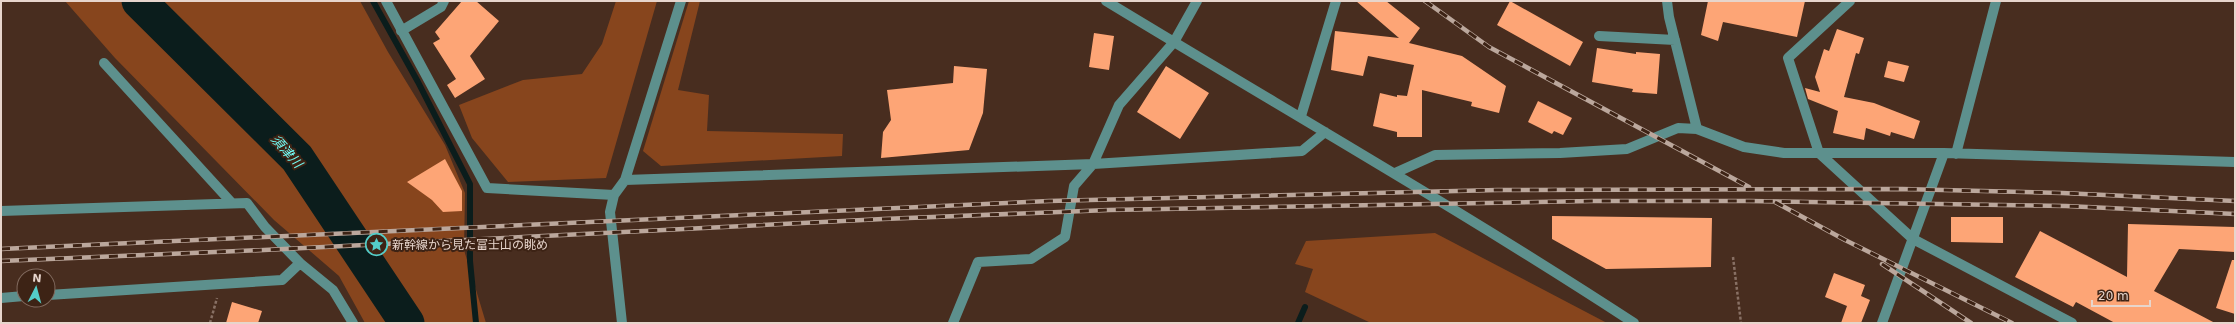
<svg xmlns="http://www.w3.org/2000/svg" width="2236" height="324" font-family="'DejaVu Sans','Noto Sans JP',sans-serif">
	<style>
		.green { fill: #87451d }
		.lines { fill: none; stroke-linecap: round; stroke-linejoin: round }
		.stream { stroke: #0b1d1c; stroke-width: 6 }
		.river { stroke: #0b1d1c; stroke-width: 35 }
		.building { fill: #fda576 }
		.path { stroke: #887064; stroke-width: 2.5; stroke-dasharray: 3 2; stroke-linecap: butt }
		.minor { stroke: #5d908d; stroke-width: 10 }
		.rail-casing { stroke: #bba79c; stroke-width: 4.5 }
		.rail { stroke: #3d2315; stroke-width: 3; stroke-dasharray: 9; stroke-linecap: butt }
		.labels { text-anchor: middle; stroke-width: 4; stroke-linejoin: round; paint-order: stroke }
		.poi-label { font-size: 12px; fill: #e7d5cc; stroke: #3d2315; text-anchor: start }
		.water-label { font-size: 13px; font-style: italic; fill: #70fbf5; stroke: #3d2315 }
	</style>
	<rect width="100%" height="100%" fill="#482d1f"/>
	<path class="green" d="M65 1H360L388 52 445 145 465 193 464 250 486 323H365L339 276 274 220 115 58Z
		M616 1H657L606 178 508 182 472 138 459 105 523 80 582 74 602 44Z
		M689 1H700L678 90 709 95 707 131 843 134 842 156 661 166 643 151Z
		M1435 233 1607 323H1371L1305 292 1313 269 1295 264 1306 241Z"/>
	<g class="lines">
		<path class="stream" d="M373 1 418 82 470 184V261L476 323
			M1298 323 1305 307"/>
		<path class="river" d="M139 1 297 158 407 323"/>
	</g>
	<path class="building" d="M462 1H476L499 21 470 56 485 79 455 98 447 85 456 79 433 43 440 39 435 32Z
		M1356 1H1386L1420 28 1409 43 1462 56 1506 86 1499 113 1471 106 1472 102 1422 90V137H1397V132L1373 126 1380 93 1397 97V95L1407 96 1414 65 1368 56 1363 76 1331 70 1335 31 1399 38Z
		M1510 1 1583 42 1570 66 1497 25Z
		M1708 1H1805L1797 37 1723 22 1718 41 1701 35Z
		M1837 29 1864 38 1859 54 1856 53 1844 97 1874 103 1920 121 1914 139 1891 132 1890 136 1866 128 1864 140 1833 133 1838 111 1808 99 1805 88 1820 92 1815 77 1824 49 1829 51Z
		M1094 33 1114 36 1109 70 1089 67Z
		M1597 48 1636 54V52L1660 54 1657 94 1632 92 1633 89 1592 82Z
		M1888 61 1909 66 1904 82 1884 77Z
		M954 66 987 69 983 113 969 150 881 158 883 132 891 120 887 90 953 83Z
		M1166 66 1209 93 1180 139 1137 112Z
		M1538 101 1572 118 1563 135 1554 131 1552 134 1528 122Z
		M445 159 462 191V211L443 212 432 200 407 182Z
		M1552 216 1712 218 1711 267 1606 269 1552 239Z
		M1951 217H2003V243L1951 242Z
		M2128 224 2235 227V252L2179 249 2154 291 2215 323H2115L2076 302 2073 307 2015 277 2040 231 2127 277Z
		M2232 260H2235V314L2216 308Z
		M1834 273 1865 285 1861 296 1870 300 1861 323H1841L1847 306 1825 297Z
		M232 302 262 311 258 323H226Z"/>
	<g class="lines">
		<path class="path" d="M1733 257 1741 323
			M210 323 217 298"/>
		<path class="minor" d="M386 1 487 188 614 195
			M1106 1C1282 108 1461 210 1634 323
			M1667 1 1669 17 1697 129
			M1850 1 1788 58 1819 153 1913 239 2072 323
			M401 31 441 7 444 1
			M1599 36 1675 40
			M104 63 231 202
			M1301 116 1336 1
			M1956 154 1996 1
			M1395 173 1435 155 1560 153 1627 149 1678 128 1697 129 1744 147 1784 153H1944L2235 162
			M625 180 1093 164 1302 151 1325 132
			M1 211 247 203 265 227 300 263
			M48 295 282 280 300 263 333 290 353 323
			M1 298 24 296
			M622 323 610 212 614 195 625 180 681 1
			M953 323 978 262 1031 259 1065 237 1074 186 1093 164 1119 105 1174 42 1197 1
			M1882 323 1944 153"/>
		<defs>
			<path id="rail" d="M1425 1 1489 47 1749 187
				M1775 202 1845 240 2012 323
				M1 249 1049 201 1498 190 1902 189 2062 193 2235 201
				M1 261 264 250 883 219 1109 210 1592 201H1749L2066 206 2235 214
				M1882 264 1971 323"/>
		</defs>
		<use href="#rail" class="rail-casing"/>
		<use href="#rail" class="rail"/>
	</g>
	<defs>
		<symbol id="sight-ring" viewBox="-11 -11 22 22"><circle r="9.5" fill="#3d2315" stroke="#54cdc8" stroke-width="1.5"/><path d="M0-6L1.8-2.2L6-1.7L2.9 1.2L3.7 5.4L0 3.3L-3.7 5.4L-2.9 1.2L-6-1.7L-1.8-2.2Z" fill="#54cdc8"/></symbol>
	</defs>
	<g fill-rule="evenodd">
		<use href="#sight-ring" x="364" y="232" width="25" height="25"/>
	</g>
	<g class="labels">
		<g class="poi-label">
			<text x="392" y="249">新幹線から見た富士山の眺め</text>
		</g>
		<g class="water-label">
			<text transform="translate(287 151) rotate(48)" y="5">須津川</text>
		</g>
	</g>
	<rect width="2236" height="324" fill="none" stroke="#e7d5cc" stroke-width="4"/>
	<g transform="translate(36 288) rotate(6)"><circle r="19" fill="#3d2315" stroke="#816a5e"/>
	<path d="M0-3L7 15L0 10L-7 15Z" fill="#54cdc8"/>
	<text y="-6" font-size="11" font-weight="bold" text-anchor="middle" fill="#e7d5cc">N</text>
	</g>
	<path d="M2092 300v6h58v-6" fill="none" stroke="#e7d5cc" stroke-width="2"/>
	<text x="2098" y="300" font-size="12" fill="#e7d5cc" stroke="#3d2315" stroke-width="3" paint-order="stroke">20 m</text>
</svg>
